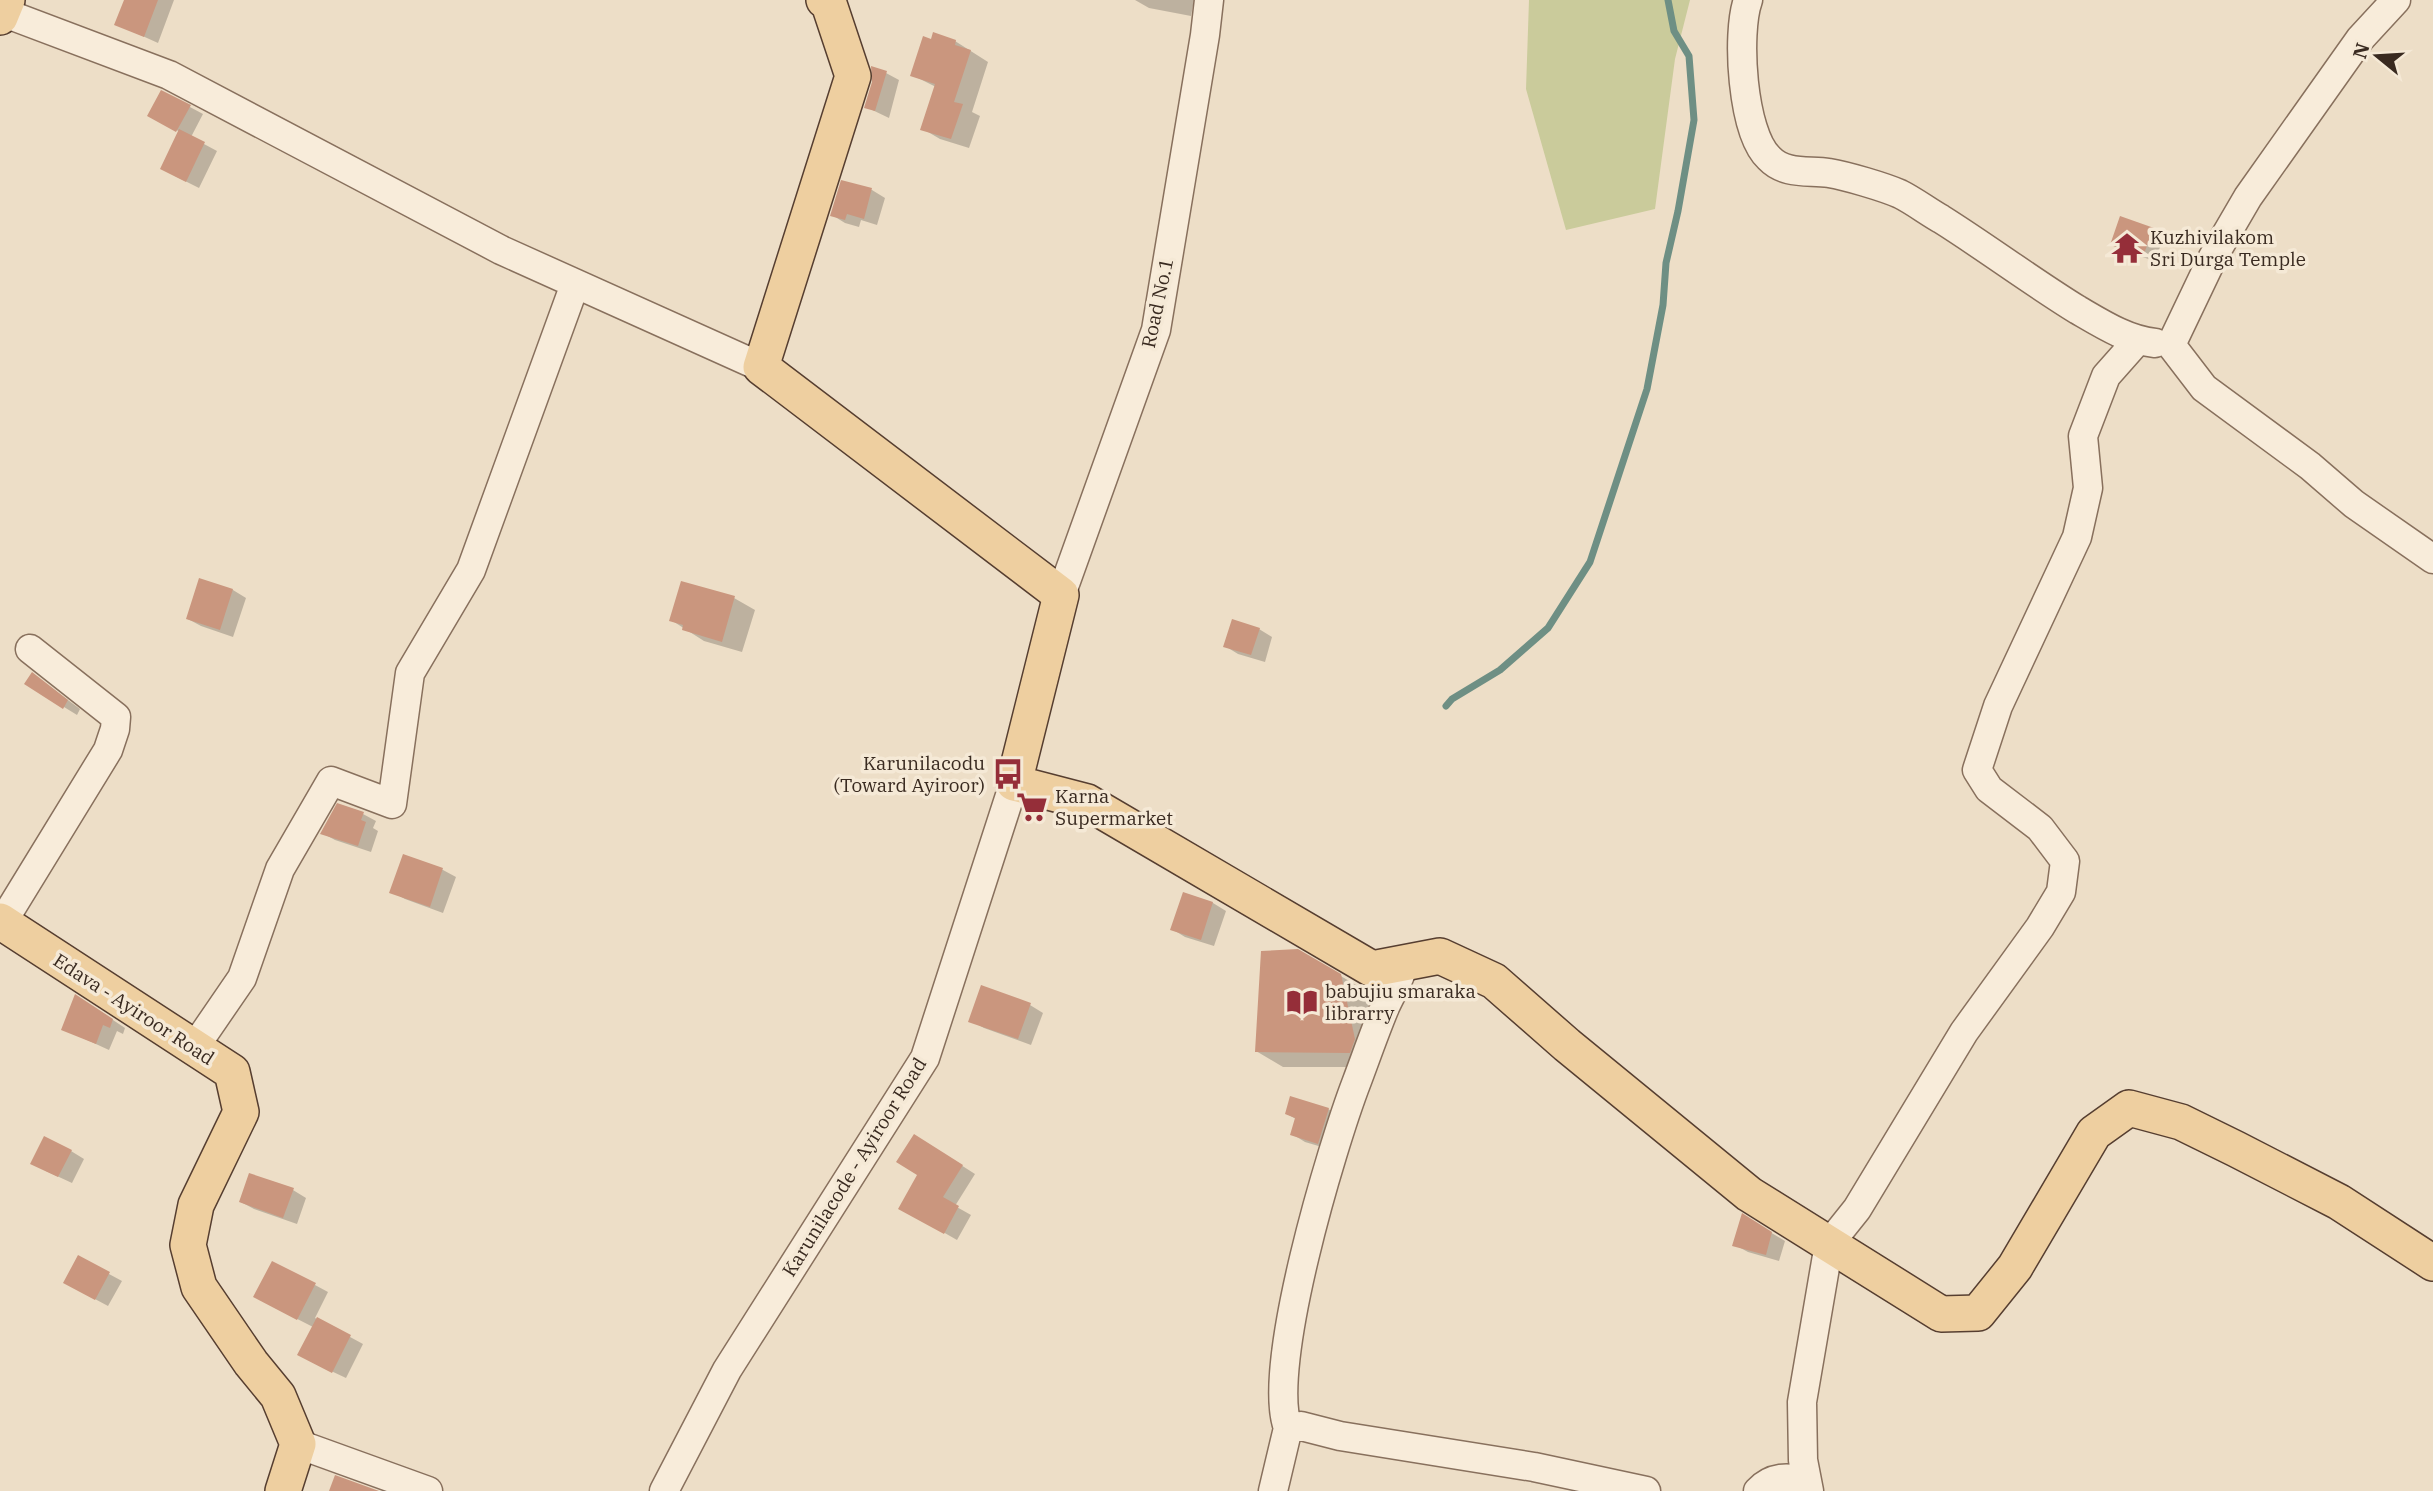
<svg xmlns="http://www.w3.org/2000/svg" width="2433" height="1491" font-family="'IBM Plex Serif',serif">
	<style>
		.green { fill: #cacb9b }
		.shadow { fill: #0003 }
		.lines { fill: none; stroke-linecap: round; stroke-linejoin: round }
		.stream { stroke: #6e8f84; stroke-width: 7 }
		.building { fill: #ca967e }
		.minor-casing { stroke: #88705d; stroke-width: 31 }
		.major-casing { stroke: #563e30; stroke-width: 38 }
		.minor { stroke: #f8ecda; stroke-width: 28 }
		.major { stroke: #eecfa0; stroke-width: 35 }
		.labels { text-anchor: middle; stroke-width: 7; stroke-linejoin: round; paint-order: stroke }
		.poi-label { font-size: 19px; fill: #392a20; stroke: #f5e9d6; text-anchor: start }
		.street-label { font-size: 19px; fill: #392a20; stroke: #f5e9d6 }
	</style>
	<rect width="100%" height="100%" fill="#eddec7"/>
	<path class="green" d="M1529 0H1690L1675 59 1655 209 1566 230 1526 89Z"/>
	<path class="shadow" d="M126 0H174L158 43 116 24Z
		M1135 0H1194L1191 16 1149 8Z
		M955 41 988 62 972 112 980 116 969 148 940 139 923 129 936 87 912 75Z
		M886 73 899 80 889 118 866 107Z
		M162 92 203 114 191 137 217 151 199 188 175 176 180 132 150 115Z
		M842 182 872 190 885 198 877 225 861 220 859 227 845 223 832 215Z
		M2153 230 2164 236 2155 261 2123 251 2112 245Z
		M200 580 233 590 246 598 233 637 201 626 188 619Z
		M682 583 734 598 755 610 742 652 704 641 671 620Z
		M1259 629 1272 637 1265 662 1238 654 1225 646Z
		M33 674 80 709 77 715 64 707Z
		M363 814 376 821 373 828 378 831 371 852 335 840 322 833Z
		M404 856 443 870 456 877 443 913 405 899 392 892Z
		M1184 894 1213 903 1226 911 1214 946 1185 937 1172 929Z
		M1298 951 1368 992 1381 1055 1377 1067H1283L1256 1051Z
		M89 1004 125 1028 123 1034 117 1031 109 1050 63 1029Z
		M1030 1005 1043 1013 1031 1045 984 1028 971 1021Z
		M1328 1109 1342 1117 1332 1150 1305 1142 1292 1134 1296 1119 1287 1114Z
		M928 1144 975 1174 955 1206 971 1215 957 1240 901 1208 919 1175Z
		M71 1151 84 1159 72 1183 46 1171Z
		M293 1190 306 1198 297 1224 254 1209 241 1202Z
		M1743 1216 1785 1241 1779 1261 1748 1252 1735 1245Z
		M109 1274 122 1281 108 1306 65 1283Z
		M315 1285 328 1292 315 1318 363 1344 346 1378 312 1362 313 1327 268 1304Z"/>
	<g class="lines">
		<path class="stream" d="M1446 706 1452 699 1500 670 1548 628 1590 562 1647 389 1663 305 1666 263 1678 211 1694 120 1689 56 1674 31 1668 0"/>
	</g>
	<path class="building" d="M124 0H158L144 37 114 25Z
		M933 32 956 40 955 45 971 50 954 102 963 104 951 139 920 130 935 84 910 76 923 36 931 39Z
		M871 66 887 71 875 111 864 108 872 82Z
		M161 90 191 105 176 132 147 116Z
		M179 129 205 142 186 182 160 169Z
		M841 180 872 188 864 219 847 214 845 220 830 216Z
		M2120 216 2154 228 2143 256 2110 245Z
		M199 578 233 589 220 630 186 619Z
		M681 581 735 596 722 642 682 630 683 625 669 621Z
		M1232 619 1260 628 1251 655 1223 647Z
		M32 672 68 700 63 709 24 684Z
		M337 803 364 812 361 820 366 822 358 846 320 834Z
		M403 854 443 868 430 907 389 893Z
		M1183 892 1213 902 1201 940 1170 930Z
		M1298 949 1341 974 1355 1039 1350 1053 1255 1052 1261 951Z
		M981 985 1031 1003 1018 1039 968 1022Z
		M75 994 113 1019 110 1028 103 1025 96 1044 61 1030Z
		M1290 1096 1329 1108 1318 1144 1290 1135 1295 1118 1285 1114Z
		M914 1134 963 1165 943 1197 959 1206 944 1234 898 1209 917 1175 896 1162Z
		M44 1136 72 1150 58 1177 30 1164Z
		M249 1173 294 1188 283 1218 239 1202Z
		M1742 1213 1772 1232 1766 1255 1732 1246Z
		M78 1255 110 1272 95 1300 63 1283Z
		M272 1261 316 1283 297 1320 253 1297Z
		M317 1317 351 1335 332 1373 297 1355Z
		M335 1475 379 1491H329Z"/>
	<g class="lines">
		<defs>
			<path id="minor" d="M1748 0C1736 33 1742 133 1769 158 1785 175 1808 170 1829 173 1847 176 1884 187 1900 194 1914 201 1927 211 1941 219 1987 248 2031 281 2078 310 2102 324 2127 340 2155 343
				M2396 0 2360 39 2248 197 2213 257 2171 345 2204 388 2310 466 2354 504 2433 559
				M2 12 169 75 501 250 761 367
				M1061 595 1156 330 1205 35 1209 0
				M2 923 108 750 115 729 116 717 30 649
				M194 1048 242 978 280 869 331 781 392 804 410 673 471 570 575 284
				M1288 1428 1301 1426 1340 1436 1534 1467 1646 1491
				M298 1444 428 1491
				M664 1491 727 1370 925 1058 1014 783
				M1273 1491 1288 1428C1265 1368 1332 1146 1357 1081 1366 1057 1375 1031 1385 1007 1392 992 1400 979 1404 963
				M1758 1491C1772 1476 1788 1477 1806 1481
				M1809 1491 1803 1460 1802 1402 1829 1244 1857 1209 1964 1032 2040 927 2061 892 2065 861 2040 828 1989 789 1977 770 1998 706 2077 537 2088 488 2083 436 2106 376 2137 341"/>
			<path id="major" d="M824 0 828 1 853 76 761 367 1061 595 1014 783 1087 802 1372 969 1440 956 1494 981 1567 1045 1749 1194 1941 1314 1978 1313 2015 1267 2094 1133 2129 1108 2181 1122 2236 1149 2339 1202 2433 1263
				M0 17 7 0
				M0 921 232 1072 241 1112 196 1205 188 1245 199 1287 251 1363 278 1396 298 1444 283 1491"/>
		</defs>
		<use href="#minor" class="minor-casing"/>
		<use href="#major" class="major-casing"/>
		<use href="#minor" class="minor"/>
		<use href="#major" class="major"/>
	</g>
	<defs>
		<symbol id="temple-bare" viewBox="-9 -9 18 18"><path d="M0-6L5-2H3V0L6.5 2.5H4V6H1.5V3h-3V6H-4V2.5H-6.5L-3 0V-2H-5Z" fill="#952e39" stroke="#f5e9d6" stroke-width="2.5" paint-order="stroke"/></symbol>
		<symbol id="bus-bare" viewBox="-9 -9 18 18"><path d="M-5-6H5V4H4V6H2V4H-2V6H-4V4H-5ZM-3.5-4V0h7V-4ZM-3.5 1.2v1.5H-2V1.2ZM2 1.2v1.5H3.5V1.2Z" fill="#952e39" stroke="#f5e9d6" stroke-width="2.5" paint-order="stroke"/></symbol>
		<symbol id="supermarket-bare" viewBox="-9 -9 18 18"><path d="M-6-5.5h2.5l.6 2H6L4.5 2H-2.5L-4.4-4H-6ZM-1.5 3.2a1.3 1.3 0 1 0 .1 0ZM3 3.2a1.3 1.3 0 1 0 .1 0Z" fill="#952e39" stroke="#f5e9d6" stroke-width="2.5" paint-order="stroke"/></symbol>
		<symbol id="library-bare" viewBox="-9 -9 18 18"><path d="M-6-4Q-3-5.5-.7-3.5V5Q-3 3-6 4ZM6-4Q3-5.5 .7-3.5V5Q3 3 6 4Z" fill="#952e39" stroke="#f5e9d6" stroke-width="2.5" paint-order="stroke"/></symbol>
	</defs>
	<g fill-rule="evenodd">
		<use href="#temple-bare" x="2105" y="226" width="44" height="44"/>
		<use href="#bus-bare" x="986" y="752" width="44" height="44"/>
		<use href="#supermarket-bare" x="1010" y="785" width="44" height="44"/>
		<use href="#library-bare" x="1280" y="980" width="44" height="44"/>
	</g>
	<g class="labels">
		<g class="poi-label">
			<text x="2150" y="244">Kuzhivilakom<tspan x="2150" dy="22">Sri Durga Temple</tspan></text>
			<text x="985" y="770" text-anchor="end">Karunilacodu<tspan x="985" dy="22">(Toward Ayiroor)</tspan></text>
			<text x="1055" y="803">Karna<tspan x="1055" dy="22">Supermarket</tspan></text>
			<text x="1325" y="998">babujiu smaraka<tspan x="1325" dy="22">librarry</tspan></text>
		</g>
		<g class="street-label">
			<text transform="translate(1157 303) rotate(-78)" y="7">Road No.1</text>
			<text transform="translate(134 1009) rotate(33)" y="7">Edava - Ayiroor Road</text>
			<text transform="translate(854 1167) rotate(-58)" y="7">Karunilacode - Ayiroor Road</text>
		</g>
	</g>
	<g transform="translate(2377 56) rotate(288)" stroke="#f5e9d6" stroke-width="5" paint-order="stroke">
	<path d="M0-5L12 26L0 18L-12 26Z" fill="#392a20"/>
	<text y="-10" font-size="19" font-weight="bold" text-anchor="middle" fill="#392a20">N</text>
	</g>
</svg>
